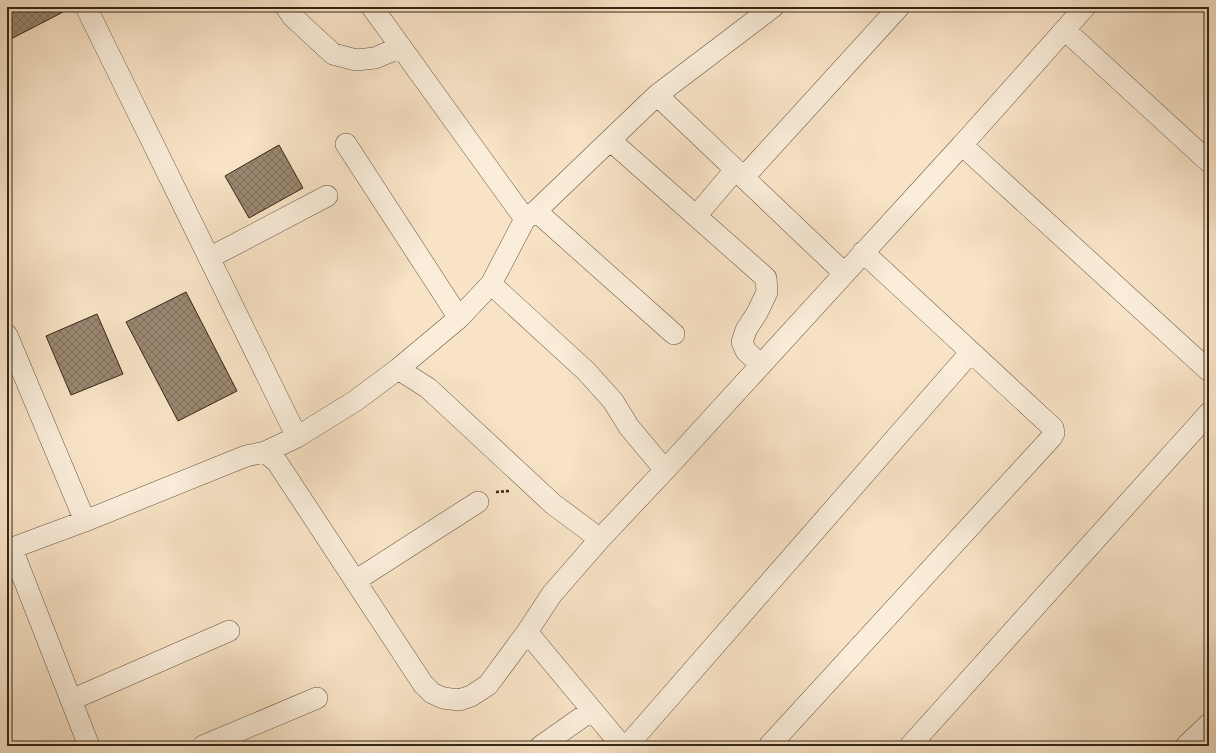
<svg xmlns="http://www.w3.org/2000/svg" width="1216" height="753" font-family="'IM FELL French Canon',serif">
	<style>
		.building { fill: url(#building-cross-hatch); stroke: #342615 }
		.lines { fill: none; stroke-linecap: round; stroke-linejoin: round }
		.minor-casing { stroke: #655541; stroke-width: 22 }
		.path { stroke: #342615; stroke-width: 2.5; stroke-dasharray: 3 2; stroke-linecap: butt }
		.minor { stroke: #faedda; stroke-width: 21 }
	</style>
	<defs>
		<pattern id="building-cross-hatch" width="8" height="8" patternUnits="userSpaceOnUse"><rect width="8" height="8" fill="#9a8871"/><path d="M0 0l8 8M0 8l8-8" fill="none" stroke="#7e6f5c"/></pattern>
	</defs>
	<rect width="100%" height="100%" fill="#f8e3c6"/>
	<filter id="stains"><feTurbulence type="fractalNoise" baseFrequency=".005" numOctaves="4"/><feColorMatrix values="0 0 0 0 .2 0 0 0 0 .09 0 0 0 0 .02 0 0 0 .5 -.17"/></filter>
	<radialGradient id="worn" r=".72"><stop offset=".6" stop-color="#630" stop-opacity="0"/><stop offset="1" stop-color="#630" stop-opacity=".3"/></radialGradient>
	<path class="building" d="M7 7H60L63 12 7 41Z
		M279 145 303 188 249 218 225 176Z
		M186 292 237 391 178 421 126 322Z
		M97 314 123 374 71 395 46 336Z"/>
	<g class="lines">
		<defs>
			<path id="minor" d="M86 7 297 437
				M286 7 292 16 333 54 356 60 375 58 401 47
				M372 7 525 219
				M1065 30 1209 162
				M657 95 844 273
				M610 140 766 278 767 292 757 313 746 330 742 342 746 351 761 365
				M346 144 459 318
				M962 145 1085 7
				M744 177 899 7
				M536 211 674 334
				M696 216 735 170
				M209 258 327 196
				M491 284 586 371 613 401 629 427 665 470
				M7 335 85 521
				M398 369 428 388 553 504 600 539
				M265 452 297 437 355 401 398 369 459 318 491 284 525 219 536 211 657 95 773 7
				M12 549 89 746
				M7 550 85 521 246 456 265 452 277 462 423 684 432 693 443 698 459 700 471 696 488 685 527 632 552 594 600 539 665 470 962 145 1209 371
				M355 581 478 502
				M527 632 622 746
				M71 700 229 631
				M203 746 317 698
				M541 746 592 710
				M627 746 970 353
				M769 746 1051 438 1054 433 1053 428 863 252
				M910 746 1209 413
				M1186 746 1209 724"/>
		</defs>
		<use href="#minor" class="minor-casing"/>
		<path class="path" d="M496 492 509 491"/>
		<use href="#minor" class="minor"/>
	</g>
	<rect width="1216" height="753" fill="none" stroke="#f8e3c6" stroke-width="24"/>
	<rect x="8" y="8" width="1200" height="737" fill="none" stroke="#342615" stroke-width="2"/>
	<rect x="12" y="12" width="1192" height="729" fill="none" stroke="#342615"/>
	<rect width="100%" height="100%" filter="url(#stains)"/>
	<rect width="100%" height="100%" fill="url(#worn)"/>
</svg>
